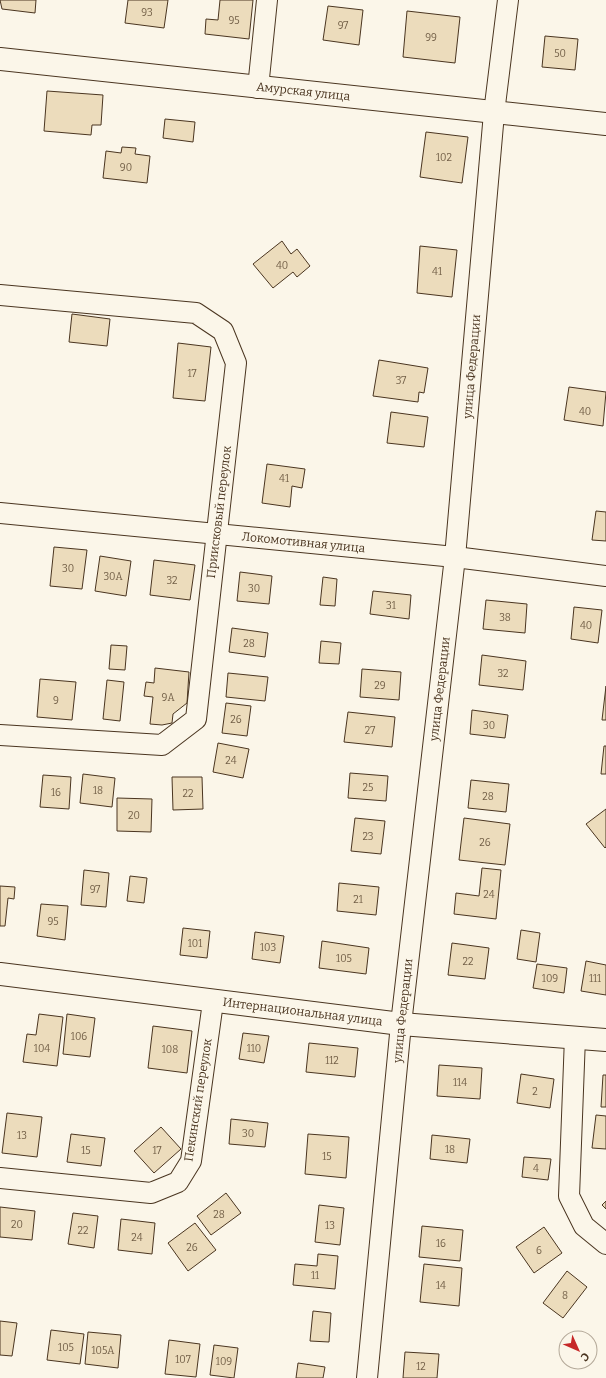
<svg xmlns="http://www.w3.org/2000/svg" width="606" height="1378" font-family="Bitter,serif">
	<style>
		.building { fill: #ecdcbc; stroke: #4a3520 }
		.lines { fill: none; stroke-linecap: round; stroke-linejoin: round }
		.street-casing { stroke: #4a3520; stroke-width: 22 }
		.secondary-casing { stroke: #4a3520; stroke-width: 24 }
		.street { stroke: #fbf6e9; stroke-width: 20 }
		.secondary { stroke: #fbf6e9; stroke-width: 22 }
		.labels { text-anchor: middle; stroke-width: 3; stroke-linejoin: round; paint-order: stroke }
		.number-label { font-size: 10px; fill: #725f47 }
		.street-label { font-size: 12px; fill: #4a3520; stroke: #fbf6e9 }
	</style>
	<rect width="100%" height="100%" fill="#fbf6e9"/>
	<path class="building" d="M0 0H36L35 13 2 9Z
		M128 0H168L164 28 125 23Z
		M220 0H253L249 39 205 34 206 19 218 20Z
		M328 6 363 10 359 45 323 40Z
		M407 11 460 17 455 63 403 57Z
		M545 36 578 39 575 70 542 67Z
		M47 91 103 95 101 125H92L91 135 44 131Z
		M165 119 195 122 193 142 163 138Z
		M426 132 468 137 462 183 420 177Z
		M122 147 136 148 135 154 150 156 147 183 103 178 106 151 121 153Z
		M282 241 291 254 297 249 310 266 297 277 293 272 273 288 253 264Z
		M420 246 457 250 452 297 417 293Z
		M72 314 110 319 107 346 69 342Z
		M178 343 211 347 205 401 173 398Z
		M379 360 428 368 424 393 419 392 418 402 373 396Z
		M569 387 606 392 603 426 564 420Z
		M391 412 428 417 424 447 387 443Z
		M267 464 305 469 302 488 292 486 290 507 262 503Z
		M596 511 606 512V541L592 540Z
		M54 547 87 550 82 589 50 586Z
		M100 556 131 561 126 596 95 591Z
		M154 560 195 565 190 600 150 595Z
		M240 572 272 576 269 604 237 601Z
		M323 577 337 579 335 606 320 605Z
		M373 591 411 595 409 619 370 614Z
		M486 600 527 604 525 633 483 629Z
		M574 607 602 610 598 643 571 639Z
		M232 628 268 633 265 657 229 652Z
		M321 641 341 643 339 664 319 663Z
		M111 645 127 646 125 670 109 669Z
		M482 655 526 661 523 690 479 685Z
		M155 668 189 672 187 703 173 714 172 723 162 725 150 724 153 697 144 696 146 682 154 683Z
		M362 669 401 672 399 700 360 697Z
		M228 673 268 677 265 701 226 697Z
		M40 679 76 682 72 720 37 717Z
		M107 680 124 682 120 721 103 719Z
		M606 686V720H602Z
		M226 703 251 706 247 736 222 733Z
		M472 710 508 715 505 738 470 734Z
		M348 712 395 717 392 747 344 742Z
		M218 743 249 749 243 778 213 772Z
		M604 746H606V774H601Z
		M350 773 388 776 386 801 348 798Z
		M83 774 115 778 112 807 80 803Z
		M43 775 71 777 69 809 40 807Z
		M172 777H202L203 809 173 810Z
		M471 780 509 784 506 812 468 808Z
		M117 798 152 799 151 832 117 831Z
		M606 809V847L605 848 586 824Z
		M355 818 385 821 381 854 351 851Z
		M464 818 510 824 505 865 459 860Z
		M482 868 501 870 496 919 454 914 456 893 479 896Z
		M84 870 109 873 106 907 81 905Z
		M130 876 147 878 144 903 127 901Z
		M339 883 379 887 376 915 337 911Z
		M0 886 15 887 14 899 8 898 5 926H0Z
		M41 904 68 906 65 940 37 936Z
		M183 928 210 931 207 958 180 955Z
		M521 930 540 933 536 962 517 959Z
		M255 932 284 936 280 963 252 959Z
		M322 941 369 948 366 974 319 968Z
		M452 943 489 948 485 979 448 975Z
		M586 961 606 965V995L581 991Z
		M537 964 567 968 564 993 533 988Z
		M39 1014 63 1017 57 1066 23 1062 27 1034 36 1035Z
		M67 1014 95 1018 90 1057 63 1054Z
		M153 1026 192 1031 187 1073 148 1068Z
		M243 1033 269 1036 264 1063 239 1059Z
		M309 1043 358 1048 355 1077 306 1072Z
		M439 1065 482 1068 480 1099 437 1096Z
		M521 1074 554 1079 550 1108 517 1103Z
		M603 1075H606V1107H601Z
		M7 1113 42 1117 37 1157 2 1153Z
		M596 1115 606 1116V1149L592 1148Z
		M231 1119 268 1123 265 1147 229 1144Z
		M161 1127 181 1149 154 1173 134 1151Z
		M71 1134 105 1138 101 1166 67 1162Z
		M308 1134 349 1137 346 1178 305 1174Z
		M432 1135 470 1139 467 1163 430 1159Z
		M524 1157 551 1159 548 1180 522 1177Z
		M226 1193 241 1213 211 1235 197 1216Z
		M606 1201V1209L602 1205Z
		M319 1205 344 1208 340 1245 315 1242Z
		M0 1207 35 1211 32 1240 0 1237Z
		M73 1213 98 1216 94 1248 68 1244Z
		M121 1219 155 1223 152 1254 118 1250Z
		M195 1223 216 1250 188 1271 168 1243Z
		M422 1226 463 1230 460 1261 419 1257Z
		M544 1227 562 1253 534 1273 516 1247Z
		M318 1254 338 1256 335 1289 293 1285 295 1264 317 1266Z
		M424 1264 462 1268 459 1306 420 1302Z
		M567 1271 587 1287 563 1318 543 1303Z
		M313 1311 331 1313 329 1342 310 1341Z
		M0 1321 17 1323 12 1356 0 1355Z
		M51 1330 84 1334 80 1364 47 1360Z
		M88 1332 121 1335 118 1368 85 1364Z
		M169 1340 200 1344 196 1377 165 1374Z
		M214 1345 238 1348 234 1378 210 1375Z
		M405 1352 439 1354 437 1378H403Z
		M298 1363 325 1367 323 1378H296Z"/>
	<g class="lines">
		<defs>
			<g id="street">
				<path d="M258 88 267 0"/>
				<path d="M0 295 196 313 223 331 236 363 196 719 162 745 0 735"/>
				<path id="s1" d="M0 513 455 557 606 576"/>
				<path d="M575 1037 569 1196 584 1226 606 1244"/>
				<path d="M0 1178 151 1193 178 1182 191 1161 213 1002"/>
				<path id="s2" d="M367 1378 401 1024 455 557 494 113 508 0"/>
			</g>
			<g id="secondary">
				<path id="s3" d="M0 59 606 124"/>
				<path id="s4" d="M0 974 401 1024 606 1040"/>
			</g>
		</defs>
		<use href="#street" class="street-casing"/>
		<use href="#secondary" class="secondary-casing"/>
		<use href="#street" class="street"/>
		<use href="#secondary" class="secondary"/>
	</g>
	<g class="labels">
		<g class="number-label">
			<text x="147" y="16">93</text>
			<text x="234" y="24">95</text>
			<text x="343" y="29">97</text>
			<text x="431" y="41">99</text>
			<text x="560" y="57">50</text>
			<text x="444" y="161">102</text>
			<text x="126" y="171">90</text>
			<text x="282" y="269">40</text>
			<text x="437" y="275">41</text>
			<text x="192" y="377">17</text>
			<text x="401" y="384">37</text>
			<text x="585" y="415">40</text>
			<text x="284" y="482">41</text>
			<text x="68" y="572">30</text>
			<text x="113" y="580">30А</text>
			<text x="172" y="584">32</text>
			<text x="254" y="592">30</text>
			<text x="391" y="609">31</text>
			<text x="505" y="621">38</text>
			<text x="586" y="629">40</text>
			<text x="249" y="647">28</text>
			<text x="503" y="677">32</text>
			<text x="380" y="689">29</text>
			<text x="168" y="701">9А</text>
			<text x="56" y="704">9</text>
			<text x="236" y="723">26</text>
			<text x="489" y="729">30</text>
			<text x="370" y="734">27</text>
			<text x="231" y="764">24</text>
			<text x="368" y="791">25</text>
			<text x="98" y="794">18</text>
			<text x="56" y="796">16</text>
			<text x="188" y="797">22</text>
			<text x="488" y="800">28</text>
			<text x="134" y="819">20</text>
			<text x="368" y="840">23</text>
			<text x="485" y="846">26</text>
			<text x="95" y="893">97</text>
			<text x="489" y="898">24</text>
			<text x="358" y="903">21</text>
			<text x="53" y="925">95</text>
			<text x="195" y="947">101</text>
			<text x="268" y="951">103</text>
			<text x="344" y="962">105</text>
			<text x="468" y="965">22</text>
			<text x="550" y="982">109</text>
			<text x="595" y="982">111</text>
			<text x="79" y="1040">106</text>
			<text x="42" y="1052">104</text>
			<text x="254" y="1052">110</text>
			<text x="170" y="1053">108</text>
			<text x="332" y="1064">112</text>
			<text x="460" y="1086">114</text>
			<text x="535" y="1095">2</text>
			<text x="248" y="1137">30</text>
			<text x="22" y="1139">13</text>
			<text x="450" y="1153">18</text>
			<text x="86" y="1154">15</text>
			<text x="157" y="1154">17</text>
			<text x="327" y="1160">15</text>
			<text x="536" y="1172">4</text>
			<text x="219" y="1218">28</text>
			<text x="17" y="1228">20</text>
			<text x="330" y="1229">13</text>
			<text x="83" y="1234">22</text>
			<text x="137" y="1241">24</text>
			<text x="441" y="1247">16</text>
			<text x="192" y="1251">26</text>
			<text x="539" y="1254">6</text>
			<text x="315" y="1279">11</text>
			<text x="441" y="1289">14</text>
			<text x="565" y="1299">8</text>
			<text x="66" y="1351">105</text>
			<text x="103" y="1354">105А</text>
			<text x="183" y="1363">107</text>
			<text x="224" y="1365">109</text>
			<text x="421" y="1370">12</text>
		</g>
		<g class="street-label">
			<text dy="4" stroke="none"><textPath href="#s3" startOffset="305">Амурская улица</textPath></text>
			<text dy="4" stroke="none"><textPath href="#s2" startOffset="1017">улица Федерации</textPath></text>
			<text transform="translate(219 512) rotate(-83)" y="4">Приисковый переулок</text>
			<text dy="4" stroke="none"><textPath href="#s1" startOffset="305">Локомотивная улица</textPath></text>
			<text dy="4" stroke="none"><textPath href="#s2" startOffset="693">улица Федерации</textPath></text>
			<text dy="4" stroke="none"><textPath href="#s2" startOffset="369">улица Федерации</textPath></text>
			<text dy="4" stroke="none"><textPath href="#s4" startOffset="305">Интернациональная улица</textPath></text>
			<text transform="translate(198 1100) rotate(-81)" y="4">Пекинский переулок</text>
		</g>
	</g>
	<g transform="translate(578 1350) rotate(135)"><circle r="19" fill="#fbf6e9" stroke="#b4a999"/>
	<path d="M0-3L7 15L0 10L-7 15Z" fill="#c62828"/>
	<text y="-6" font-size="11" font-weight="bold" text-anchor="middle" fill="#4a3520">С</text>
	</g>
</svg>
